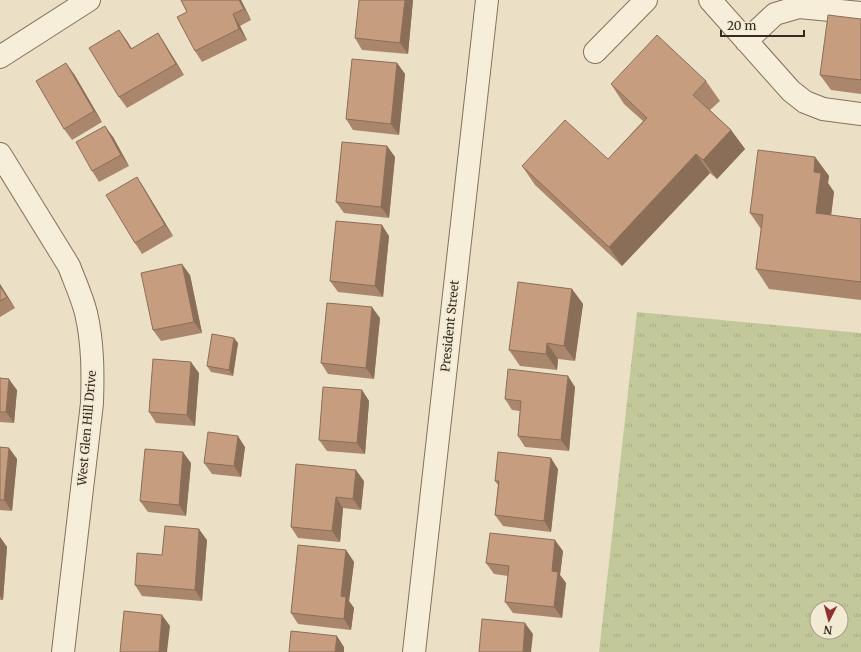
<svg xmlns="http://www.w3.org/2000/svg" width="861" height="652" font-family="Merriweather,serif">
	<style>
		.grass { fill: url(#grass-tufts); fill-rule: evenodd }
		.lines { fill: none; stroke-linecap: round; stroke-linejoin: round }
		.minor-casing { stroke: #84725d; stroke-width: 24 }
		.minor { stroke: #f6eed8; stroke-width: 22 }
		.wall { fill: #aa876c }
		.shaded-wall { fill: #8b6e58 }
		.building { fill: #c69d7e; stroke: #8b6e58 }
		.labels { text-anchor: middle; stroke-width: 4; stroke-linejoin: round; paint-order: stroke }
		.street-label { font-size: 12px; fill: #352a1f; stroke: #f3ead4 }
	</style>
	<defs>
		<pattern id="grass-tufts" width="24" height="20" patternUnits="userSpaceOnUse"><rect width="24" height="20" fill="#c2c89a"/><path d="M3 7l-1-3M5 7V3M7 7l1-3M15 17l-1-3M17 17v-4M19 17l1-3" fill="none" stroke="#a7ac84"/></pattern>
	</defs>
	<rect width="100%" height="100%" fill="#ebe0c5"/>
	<path class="grass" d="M637 312 861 333V652H599ZM817 608H841V632H817Z"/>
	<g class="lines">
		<defs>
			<path id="minor" d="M710 0 791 91 805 102 823 109 861 114
				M746 41 775 14 799 7 861 13
				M595 52 646 0
				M0 57 89 0
				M0 154 69 266C75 282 82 297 86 313 93 343 93 373 92 403L63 652
				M414 652 487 0"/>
		</defs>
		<use href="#minor" class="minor-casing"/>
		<use href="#minor" class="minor"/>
	</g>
	<path class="wall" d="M181 0H241L251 20 240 26 247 40 202 62 195 51 187 12Z
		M413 0 408 54 362 50 355 38Z
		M861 19V94L831 90 820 75Z
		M119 30 132 49 158 33 165 44 184 75 127 108 119 97Z
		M397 63 405 74 399 135 353 130 346 119Z
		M74 74 102 122 72 140 64 129Z
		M706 81 720 101 710 110 731 130 745 149 717 179 710 173 622 266 535 185 522 166 608 159 643 121 624 104 611 84Z
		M113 137 129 166 99 182 92 171Z
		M387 146 395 157 389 218 344 213 336 202Z
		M815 157 829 176 828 183 834 192 831 215 861 219V300L769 289 756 269 761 229 750 213Z
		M137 177 144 188 173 236 142 254 135 243Z
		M389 236 383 297 338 292 330 281Z
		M190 275 202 333 161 341 153 330Z
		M0 284 15 308 0 317Z
		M572 289 583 304 575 361 558 359 557 370 520 366 509 350Z
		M380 318 374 379 328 374 321 363Z
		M238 343 233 376 211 372 207 366Z
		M199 373 195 426 156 423 149 412Z
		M0 378 17 390 14 423 0 422Z
		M575 387 569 451 525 447 518 436 520 411 512 410 505 399Z
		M362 390 369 401 365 454 327 451 319 440Z
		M0 447 9 448 17 459 12 511 0 510Z
		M245 447 241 477 212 474 204 463Z
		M191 463 186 516 148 512 140 501Z
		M296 464 364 481 361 510 343 508 340 542 298 538 291 527Z
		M558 469 551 532 503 526 495 515 498 485 495 481Z
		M0 537 7 547 3 600H0Z
		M207 540 202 601 142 596 135 585 162 555Z
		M346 550 354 562 349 601 354 608 351 630 298 624 291 613Z
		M563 551 560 575 566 583 562 618 513 613 505 602 508 576 494 574 486 563Z"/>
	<path class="shaded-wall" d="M239 0H241L251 20 244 9Z
		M405 0H413L408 54 400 43Z
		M233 14 240 26 247 40 239 29Z
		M119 30 127 41 139 60 131 49Z
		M158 33 165 44 184 75 176 64Z
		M66 63 74 74 102 122 94 111Z
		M397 63 405 74 399 135 391 124Z
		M105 126 113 137 129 166 121 155Z
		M731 130 745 149 717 179 703 160Z
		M387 146 395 157 389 218 381 207Z
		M696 154 710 173 622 266 609 247Z
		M815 157 829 176 828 183 834 192 829 232 816 213 814 172Z
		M137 177 144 188 173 236 165 225Z
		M382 225 389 236 383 297 375 286Z
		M182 264 190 275 202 333 194 322Z
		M0 284 15 308 7 297 0 286Z
		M572 289 583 304 575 361 564 346Z
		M372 307 380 318 374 379 366 368Z
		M234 338 238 343 233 376 229 370Z
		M547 343 558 359 557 370 546 354Z
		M191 362 199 373 195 426 187 415Z
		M568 376 575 387 569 451 561 440Z
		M9 379 17 390 14 423 6 412Z
		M362 390 369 401 365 454 357 443Z
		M238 436 245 447 241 477 234 466Z
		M9 448 17 459 12 511 4 500Z
		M183 452 191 463 186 516 179 505Z
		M551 458 558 469 551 532 544 521Z
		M356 470 364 481 361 510 353 499Z
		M336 497 343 508 340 542 332 531Z
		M199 529 207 540 202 601 195 590Z
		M0 537 7 547 3 600 0 596Z
		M555 540 563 551 560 575 566 583 562 618 554 607 552 571Z
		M346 550 354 562 349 601 354 608 351 630 344 619 341 596Z
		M162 615 170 626 167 652H159Z
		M525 623 533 634 531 652H523Z
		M337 636 344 647V652H335Z"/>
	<path class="building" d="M181 0H239L244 9 233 14 239 29 195 51 177 17 187 12Z
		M359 0H405L400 43 355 38Z
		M828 15 861 19V80L820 75Z
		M119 30 131 49 158 33 176 64 119 97 89 48Z
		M657 35 706 81 693 95 731 130 703 160 696 154 609 247 522 166 565 120 608 159 647 118 611 84Z
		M352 59 397 63 391 124 346 119Z
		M66 63 94 111 64 129 36 81Z
		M105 126 121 155 92 171 76 142Z
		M342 142 387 146 381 207 336 202Z
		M758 150 815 157 814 172 821 173 816 213 861 219V282L756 269 763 215 750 213Z
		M137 177 165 225 135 243 106 195Z
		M336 221 382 225 375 286 330 281Z
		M182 264 194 322 153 330 141 273Z
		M518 282 572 289 564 346 547 343 546 354 509 350Z
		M0 286 7 297 0 301Z
		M327 303 372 307 366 368 321 363Z
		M212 334 234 338 229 370 207 366Z
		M153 359 191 362 187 415 149 412Z
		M508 369 568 376 561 440 518 436 521 401 505 399Z
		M0 378 9 379 6 412H0Z
		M323 387 362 390 357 443 319 440Z
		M208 432 238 436 234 466 204 463Z
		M0 447 9 448 4 500H0Z
		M145 449 183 452 179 505 140 501Z
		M498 452 551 458 544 521 495 515 499 481H495Z
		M296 464 356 470 353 499 336 497 332 531 291 527Z
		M165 526 199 529 195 590 135 585 137 553 162 555Z
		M490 533 555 540 552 571 558 572 554 607 505 602 509 566 486 563Z
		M298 545 346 550 341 596 346 597 344 619 291 613Z
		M124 611 162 615 159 652H120Z
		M482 619 525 623 523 652H479Z
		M291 631 337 636 335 652H289Z"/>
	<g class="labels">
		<g class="street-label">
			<text transform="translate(450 326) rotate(-84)" y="4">President Street</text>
			<text transform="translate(87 428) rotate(-85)" y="4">West Glen Hill Drive</text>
		</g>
	</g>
	<g transform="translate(829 620) rotate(186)"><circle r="19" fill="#f3ead4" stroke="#a79d8c"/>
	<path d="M0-3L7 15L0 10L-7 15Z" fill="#8e3231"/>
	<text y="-6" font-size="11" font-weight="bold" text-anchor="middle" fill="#352a1f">N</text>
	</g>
	<path d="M721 30v6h83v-6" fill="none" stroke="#352a1f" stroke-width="2"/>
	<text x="727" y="30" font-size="12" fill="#352a1f" stroke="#f3ead4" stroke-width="3" paint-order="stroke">20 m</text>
</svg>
